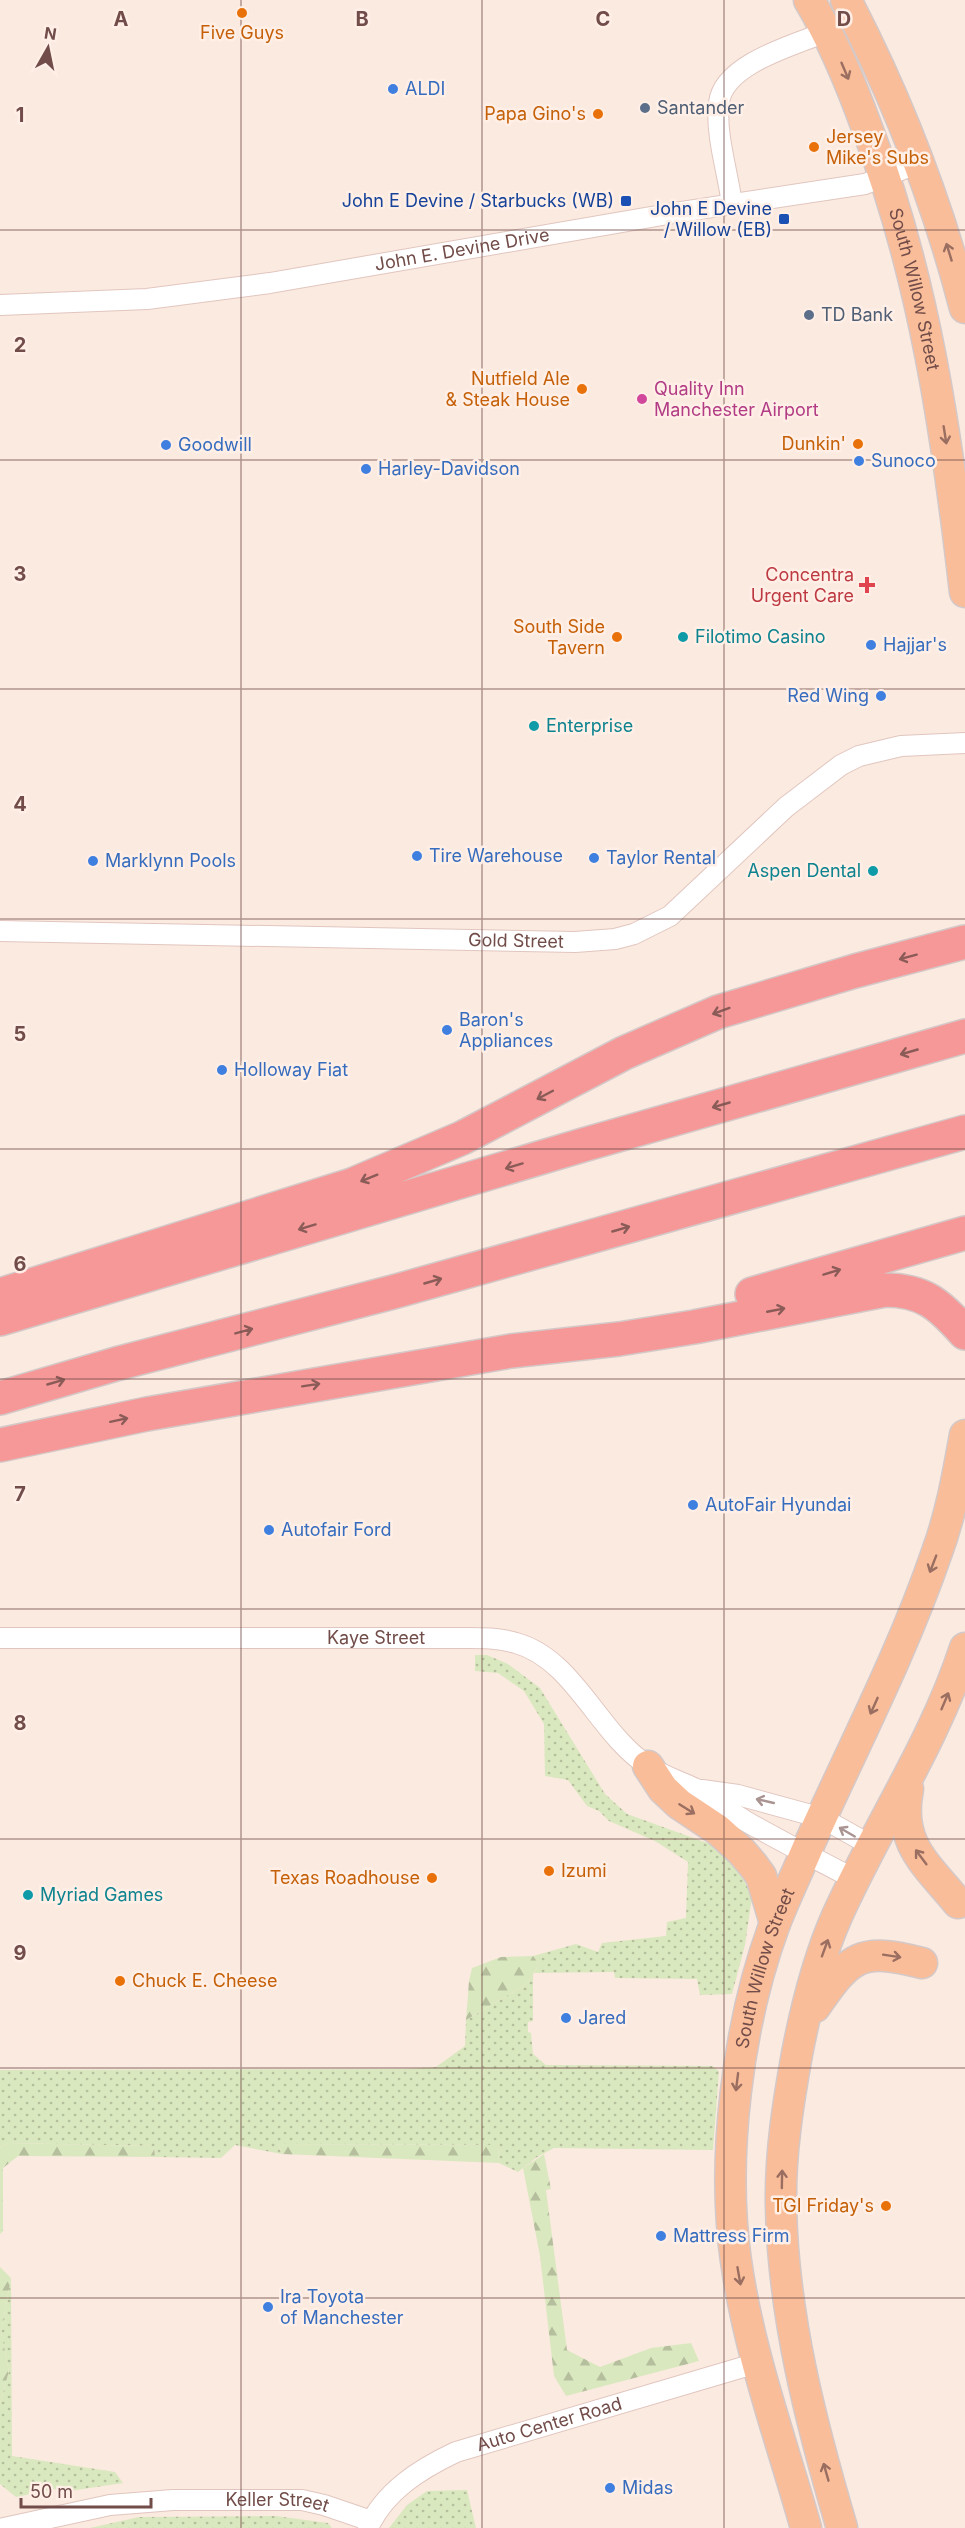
<svg xmlns="http://www.w3.org/2000/svg" width="965" height="2528" font-family="Inter,sans-serif">
	<style>
		.grass { fill: url(#grass-dots) }
		.forest { fill: url(#forest-firs) }
		.lines { fill: none; stroke-linecap: round; stroke-linejoin: round }
		.minor-casing { stroke: #e1c6bf; stroke-width: 22 }
		.primary-casing { stroke: #d4c9c8; stroke-width: 33 }
		.motorway-casing { stroke: #d4c9c8; stroke-width: 36 }
		.minor { stroke: #fff; stroke-width: 20 }
		.primary { stroke: #fabd99; stroke-width: 30 }
		.motorway { stroke: #f59897; stroke-width: 33 }
		.oneway { stroke: #9a6e60 }
		.oneway2 { stroke: #8b5b58 }
		.oneway3 { stroke: #aa9491 }
		.grid { fill: none; stroke: #714c48; stroke-width: 1.5; stroke-opacity: 0.55 }
		.food-dot { fill: #e8710a; stroke: #ffefe6; stroke-width: 2 }
		.shop-dot { fill: #3f7fe0; stroke: #ffefe6; stroke-width: 2 }
		.service-dot { fill: #5c6f8a; stroke: #ffefe6; stroke-width: 2 }
		.transit-dot { fill: #1a4fb4; stroke: #ffefe6; stroke-width: 2 }
		.hotel-dot { fill: #d1479c; stroke: #ffefe6; stroke-width: 2 }
		.health-dot { fill: #e0444e; stroke: #ffefe6; stroke-width: 2 }
		.culture-dot { fill: #0f9aa8; stroke: #ffefe6; stroke-width: 2 }
		.labels { text-anchor: middle; stroke-width: 5; stroke-linejoin: round; paint-order: stroke }
		.food-label { font-size: 18px; fill: #c56008; stroke: #ffefe6; text-anchor: end }
		.shop-label { font-size: 18px; fill: #366cbe; stroke: #ffefe6; text-anchor: start }
		.service-label { font-size: 18px; fill: #4e5e75; stroke: #ffefe6; text-anchor: start }
		.transit-label { font-size: 18px; fill: #164399; stroke: #ffefe6; text-anchor: end }
		.street-label { font-size: 18px; fill: #714c48; stroke: #ffefe6 }
		.hotel-label { font-size: 18px; fill: #b23c85; stroke: #ffefe6; text-anchor: start }
		.health-label { font-size: 18px; fill: #be3a42; stroke: #ffefe6; text-anchor: end }
		.culture-label { font-size: 18px; fill: #0d838f; stroke: #ffefe6; text-anchor: start }
		.grid-label { font-size: 20px; text-anchor: middle; font-weight: bold; fill: #714c48; stroke: #ffefe6; stroke-width: 5; stroke-linejoin: round; paint-order: stroke }
	</style>
	<defs>
		<pattern id="grass-dots" width="8" height="8" patternUnits="userSpaceOnUse" patternTransform="scale(1.5)"><rect width="8" height="8" fill="#dae8bf"/><path d="M2 2h.1M6 6h.1" fill="none" stroke="#b5be9d" stroke-width="1.8" stroke-linecap="round"/></pattern>
		<pattern id="forest-firs" width="22" height="20" patternUnits="userSpaceOnUse" patternTransform="scale(1.5)"><rect width="22" height="20" fill="#dae8bf"/><path d="M5 1l3.5 6h-7zM16 11l3.5 6h-7z" fill="#b5be9d"/></pattern>
	</defs>
	<rect width="100%" height="100%" fill="#fbeae0"/>
	<path class="grass" d="M475 1655H487L508 1664 540 1688 605 1794 627 1814 710 1844 725 1853 739 1869 752 1897 745 1945 732 1994 700 1995 697 1979 615 1978 614 1972 534 1973 539 1964 533 1956 576 1944 598 1952 602 1943 666 1936 667 1922 686 1918 688 1862 655 1841 609 1821 599 1811 587 1806 568 1780 545 1776 544 1724 524 1691 498 1673 475 1671Z
		M533 1974V2021L528 2022V2032L531 2033 533 2054 546 2065 712 2066 719 2071 713 2150 554 2148 537 2157 518 2172 499 2163 498 2145 278 2144 282 2154 235 2145 221 2158 155 2157 154 2146 8 2143 0 2148V2070L406 2069 436 2067 465 2046 466 2020 528 1983Z
		M11 2278 12 2456 115 2472 123 2483 63 2492 55 2489 16 2497 0 2484V2403L9 2371 1 2332Z
		M467 2490 476 2528H389L407 2505 427 2491Z
		M276 2516 328 2523 332 2528H90L139 2517Z"/>
	<path class="forest" d="M533 1956 539 1964 528 1983 466 2020 469 1981 472 1968 501 1957Z
		M8 2143 154 2146 155 2157 18 2156 3 2168V2231L0 2234V2148Z
		M278 2144 498 2145 499 2163 282 2154Z
		M544 2154 551 2189 546 2190 567 2350 600 2367 651 2348 691 2343 699 2361 566 2396 554 2376 540 2256 523 2168Z
		M0 2267 11 2278 1 2332 9 2371 0 2403Z"/>
	<g class="lines">
		<defs>
			<g id="minor">
				<path d="M732 204C728 173 715 133 719 103 723 64 794 45 826 32"/>
				<path id="s1" d="M0 305 147 299 270 283 674 213 865 184 919 163"/>
				<path id="s2" d="M0 931 575 942 615 939 634 934 670 916 786 807 841 765 859 756 901 746 965 743"/>
				<path id="s3" d="M0 1638H457C476 1638 497 1637 516 1643 574 1659 598 1733 647 1765 662 1776 680 1781 696 1789 718 1801 736 1817 758 1828 790 1846 822 1862 854 1879"/>
				<path d="M702 1790 738 1795 822 1818 872 1846"/>
				<path id="s4" d="M4 2528 110 2505 173 2500H302L324 2505 371 2521"/>
				<path id="s5" d="M368 2528C385 2491 420 2469 456 2452L757 2363"/>
			</g>
			<g id="primary">
				<path id="s6" d="M809 0C833 40 851 84 867 128 924 277 947 434 965 592"/>
				<path d="M846 0C897 98 937 201 965 308"/>
				<path d="M648 1766 663 1789 679 1804 718 1830 741 1851 753 1865 761 1876 775 1923"/>
				<path d="M908 1789C897 1843 926 1864 958 1903"/>
				<path d="M815 2007C850 1956 860 1947 922 1963"/>
				<path id="s7" d="M806 2528C781 2439 749 2353 736 2261 721 2158 738 2024 774 1926 784 1900 797 1873 808 1847 852 1749 902 1654 937 1552 951 1514 958 1474 965 1435"/>
				<path d="M842 2528C811 2423 783 2316 781 2206 780 2154 788 2104 797 2054 806 2007 818 1959 837 1916 878 1825 934 1743 965 1648"/>
			</g>
			<path id="motorway" d="M752 1294 965 1233
				M0 1295 352 1185 462 1138 624 1053 718 1012 855 971 965 942
				M0 1319 583 1145 965 1036
				M0 1398 116 1364 393 1292 965 1132
				M0 1445 147 1414 511 1351 619 1339 694 1327 885 1290C924 1290 940 1305 965 1333"/>
		</defs>
		<use href="#minor" class="minor-casing"/>
		<use href="#primary" class="primary-casing"/>
		<use href="#motorway" class="motorway-casing"/>
		<use href="#minor" class="minor"/>
		<use href="#primary" class="primary"/>
		<use href="#motorway" class="motorway"/>
	</g>
	<defs><path id="oneway-shaft" d="M-6 0H5M1.5-3L5.5 0L1.5 3" fill="none" stroke-width="1.6" stroke-linecap="round" stroke-linejoin="round" transform="scale(1.5)"/></defs>
	<g class="oneway">
		<use href="#oneway-shaft" transform="translate(845 71) rotate(67)"/>
		<use href="#oneway-shaft" transform="translate(949 252) rotate(-107)"/>
		<use href="#oneway-shaft" transform="translate(945 435) rotate(81)"/>
		<use href="#oneway-shaft" transform="translate(933 1564) rotate(111)"/>
		<use href="#oneway-shaft" transform="translate(945 1701) rotate(-67)"/>
		<use href="#oneway-shaft" transform="translate(874 1706) rotate(114)"/>
		<use href="#oneway-shaft" transform="translate(687 1809) rotate(32)"/>
		<use href="#oneway-shaft" transform="translate(921 1857) rotate(-127)"/>
		<use href="#oneway-shaft" transform="translate(825 1948) rotate(-70)"/>
		<use href="#oneway-shaft" transform="translate(892 1956) rotate(9)"/>
		<use href="#oneway-shaft" transform="translate(737 2082) rotate(97)"/>
		<use href="#oneway-shaft" transform="translate(782 2179) rotate(-89)"/>
		<use href="#oneway-shaft" transform="translate(739 2276) rotate(80)"/>
		<use href="#oneway-shaft" transform="translate(826 2472) rotate(-106)"/>
	</g>
	<g class="oneway2">
		<use href="#oneway-shaft" transform="translate(908 957) rotate(165)"/>
		<use href="#oneway-shaft" transform="translate(721 1011) rotate(160)"/>
		<use href="#oneway-shaft" transform="translate(909 1052) rotate(164)"/>
		<use href="#oneway-shaft" transform="translate(545 1095) rotate(152)"/>
		<use href="#oneway-shaft" transform="translate(721 1105) rotate(164)"/>
		<use href="#oneway-shaft" transform="translate(514 1166) rotate(163)"/>
		<use href="#oneway-shaft" transform="translate(369 1178) rotate(158)"/>
		<use href="#oneway-shaft" transform="translate(307 1227) rotate(163)"/>
		<use href="#oneway-shaft" transform="translate(621 1229) rotate(-16)"/>
		<use href="#oneway-shaft" transform="translate(832 1272) rotate(-17)"/>
		<use href="#oneway-shaft" transform="translate(433 1281) rotate(-16)"/>
		<use href="#oneway-shaft" transform="translate(776 1310) rotate(-11)"/>
		<use href="#oneway-shaft" transform="translate(244 1331) rotate(-15)"/>
		<use href="#oneway-shaft" transform="translate(56 1382) rotate(-16)"/>
		<use href="#oneway-shaft" transform="translate(311 1385) rotate(-9)"/>
		<use href="#oneway-shaft" transform="translate(119 1420) rotate(-12)"/>
	</g>
	<g class="oneway3">
		<use href="#oneway-shaft" transform="translate(765 1801) rotate(-167)"/>
		<use href="#oneway-shaft" transform="translate(847 1832) rotate(-150)"/>
	</g>
	<path class="grid" d="M241 0V2528M482 0V2528M724 0V2528M0 230H965M0 460H965M0 689H965M0 919H965M0 1149H965M0 1379H965M0 1609H965M0 1839H965M0 2068H965M0 2298H965"/>
	<g class="food-dot">
		<circle cx="242" cy="13" r="6"/>
		<circle cx="598" cy="114" r="6"/>
		<circle cx="814" cy="147" r="6"/>
		<circle cx="582" cy="389" r="6"/>
		<circle cx="858" cy="444" r="6"/>
		<circle cx="617" cy="637" r="6"/>
		<circle cx="549" cy="1871" r="6"/>
		<circle cx="432" cy="1878" r="6"/>
		<circle cx="120" cy="1981" r="6"/>
		<circle cx="886" cy="2206" r="6"/>
	</g>
	<g class="shop-dot">
		<circle cx="393" cy="89" r="6"/>
		<circle cx="166" cy="445" r="6"/>
		<circle cx="859" cy="461" r="6"/>
		<circle cx="366" cy="469" r="6"/>
		<circle cx="871" cy="645" r="6"/>
		<circle cx="881" cy="696" r="6"/>
		<circle cx="417" cy="856" r="6"/>
		<circle cx="594" cy="858" r="6"/>
		<circle cx="93" cy="861" r="6"/>
		<circle cx="447" cy="1030" r="6"/>
		<circle cx="222" cy="1070" r="6"/>
		<circle cx="693" cy="1505" r="6"/>
		<circle cx="269" cy="1530" r="6"/>
		<circle cx="566" cy="2018" r="6"/>
		<circle cx="661" cy="2236" r="6"/>
		<circle cx="268" cy="2307" r="6"/>
		<circle cx="610" cy="2488" r="6"/>
	</g>
	<g class="service-dot">
		<circle cx="645" cy="108" r="6"/>
		<circle cx="809" cy="315" r="6"/>
	</g>
	<g class="transit-dot">
		<rect x="620" y="195" width="12" height="12" rx="3"/>
		<rect x="778" y="213" width="12" height="12" rx="3"/>
	</g>
	<circle class="hotel-dot" cx="642" cy="399" r="6"/>
	<path class="health-dot" d="M864 576h6v6h6v6h-6v6h-6v-6h-6v-6h6z"/>
	<g class="culture-dot">
		<circle cx="683" cy="637" r="6"/>
		<circle cx="534" cy="726" r="6"/>
		<circle cx="873" cy="871" r="6"/>
		<circle cx="28" cy="1895" r="6"/>
	</g>
	<g class="labels">
		<g class="food-label">
			<text x="242" y="39" text-anchor="middle">Five Guys</text>
			<text x="586" y="120">Papa Gino's</text>
			<text x="826" y="143" text-anchor="start">Jersey<tspan x="826" dy="21">Mike's Subs</tspan></text>
			<text x="570" y="385">Nutfield Ale<tspan x="570" dy="21">&amp; Steak House</tspan></text>
			<text x="846" y="450">Dunkin'</text>
			<text x="605" y="633">South Side<tspan x="605" dy="21">Tavern</tspan></text>
			<text x="561" y="1877" text-anchor="start">Izumi</text>
			<text x="420" y="1884">Texas Roadhouse</text>
			<text x="132" y="1987" text-anchor="start">Chuck E. Cheese</text>
			<text x="874" y="2212">TGI Friday's</text>
		</g>
		<g class="shop-label">
			<text x="405" y="95">ALDI</text>
			<text x="178" y="451">Goodwill</text>
			<text x="871" y="467">Sunoco</text>
			<text x="378" y="475">Harley-Davidson</text>
			<text x="883" y="651">Hajjar's</text>
			<text x="869" y="702" text-anchor="end">Red Wing</text>
			<text x="429" y="862">Tire Warehouse</text>
			<text x="606" y="864">Taylor Rental</text>
			<text x="105" y="867">Marklynn Pools</text>
			<text x="459" y="1026">Baron's<tspan x="459" dy="21">Appliances</tspan></text>
			<text x="234" y="1076">Holloway Fiat</text>
			<text x="705" y="1511">AutoFair Hyundai</text>
			<text x="281" y="1536">Autofair Ford</text>
			<text x="578" y="2024">Jared</text>
			<text x="673" y="2242">Mattress Firm</text>
			<text x="280" y="2303">Ira Toyota<tspan x="280" dy="21">of Manchester</tspan></text>
			<text x="622" y="2494">Midas</text>
		</g>
		<g class="service-label">
			<text x="657" y="114">Santander</text>
			<text x="821" y="321">TD Bank</text>
		</g>
		<g class="transit-label">
			<text x="614" y="207">John E Devine / Starbucks (WB)</text>
			<text x="772" y="215">John E Devine<tspan x="772" dy="21">/ Willow (EB)</tspan></text>
		</g>
		<g class="street-label">
			<text dy="6" stroke="none"><textPath href="#s1" startOffset="466">John E. Devine Drive</textPath></text>
			<text dy="6" stroke="none"><textPath href="#s6" startOffset="309">South Willow Street</textPath></text>
			<text dy="6" stroke="none"><textPath href="#s2" startOffset="516">Gold Street</textPath></text>
			<text dy="6" stroke="none"><textPath href="#s3" startOffset="376">Kaye Street</textPath></text>
			<text dy="6" stroke="none"><textPath href="#s7" startOffset="573">South Willow Street</textPath></text>
			<text dy="6" stroke="none"><textPath href="#s5" startOffset="216">Auto Center Road</textPath></text>
			<text dy="6" stroke="none"><textPath href="#s4" startOffset="276">Keller Street</textPath></text>
		</g>
		<g class="hotel-label">
			<text x="654" y="395">Quality Inn<tspan x="654" dy="21">Manchester Airport</tspan></text>
		</g>
		<g class="health-label">
			<text x="854" y="581">Concentra<tspan x="854" dy="21">Urgent Care</tspan></text>
		</g>
		<g class="culture-label">
			<text x="695" y="643">Filotimo Casino</text>
			<text x="546" y="732">Enterprise</text>
			<text x="861" y="877" text-anchor="end">Aspen Dental</text>
			<text x="40" y="1901">Myriad Games</text>
		</g>
	</g>
	<g class="grid-label">
		<text x="121" y="26">A</text>
		<text x="362" y="26">B</text>
		<text x="603" y="26">C</text>
		<text x="844" y="26">D</text>
		<text x="20" y="122">1</text>
		<text x="20" y="352">2</text>
		<text x="20" y="581">3</text>
		<text x="20" y="811">4</text>
		<text x="20" y="1041">5</text>
		<text x="20" y="1271">6</text>
		<text x="20" y="1501">7</text>
		<text x="20" y="1730">8</text>
		<text x="20" y="1960">9</text>
	</g>
	<g transform="translate(48 48) rotate(9)" stroke="#ffefe6" stroke-width="4.5" paint-order="stroke">
	<path d="M0-4.5L10 22L0 15L-10 22Z" fill="#714c48"/>
	<text y="-9" font-size="16" font-weight="bold" text-anchor="middle" fill="#714c48">N</text>
	</g>
	<path d="M21 2498v9h130v-9" fill="none" stroke="#714c48" stroke-width="3"/>
	<text x="30" y="2498" font-size="18" fill="#714c48" stroke="#ffefe6" stroke-width="4.5" paint-order="stroke">50 m</text>
</svg>
